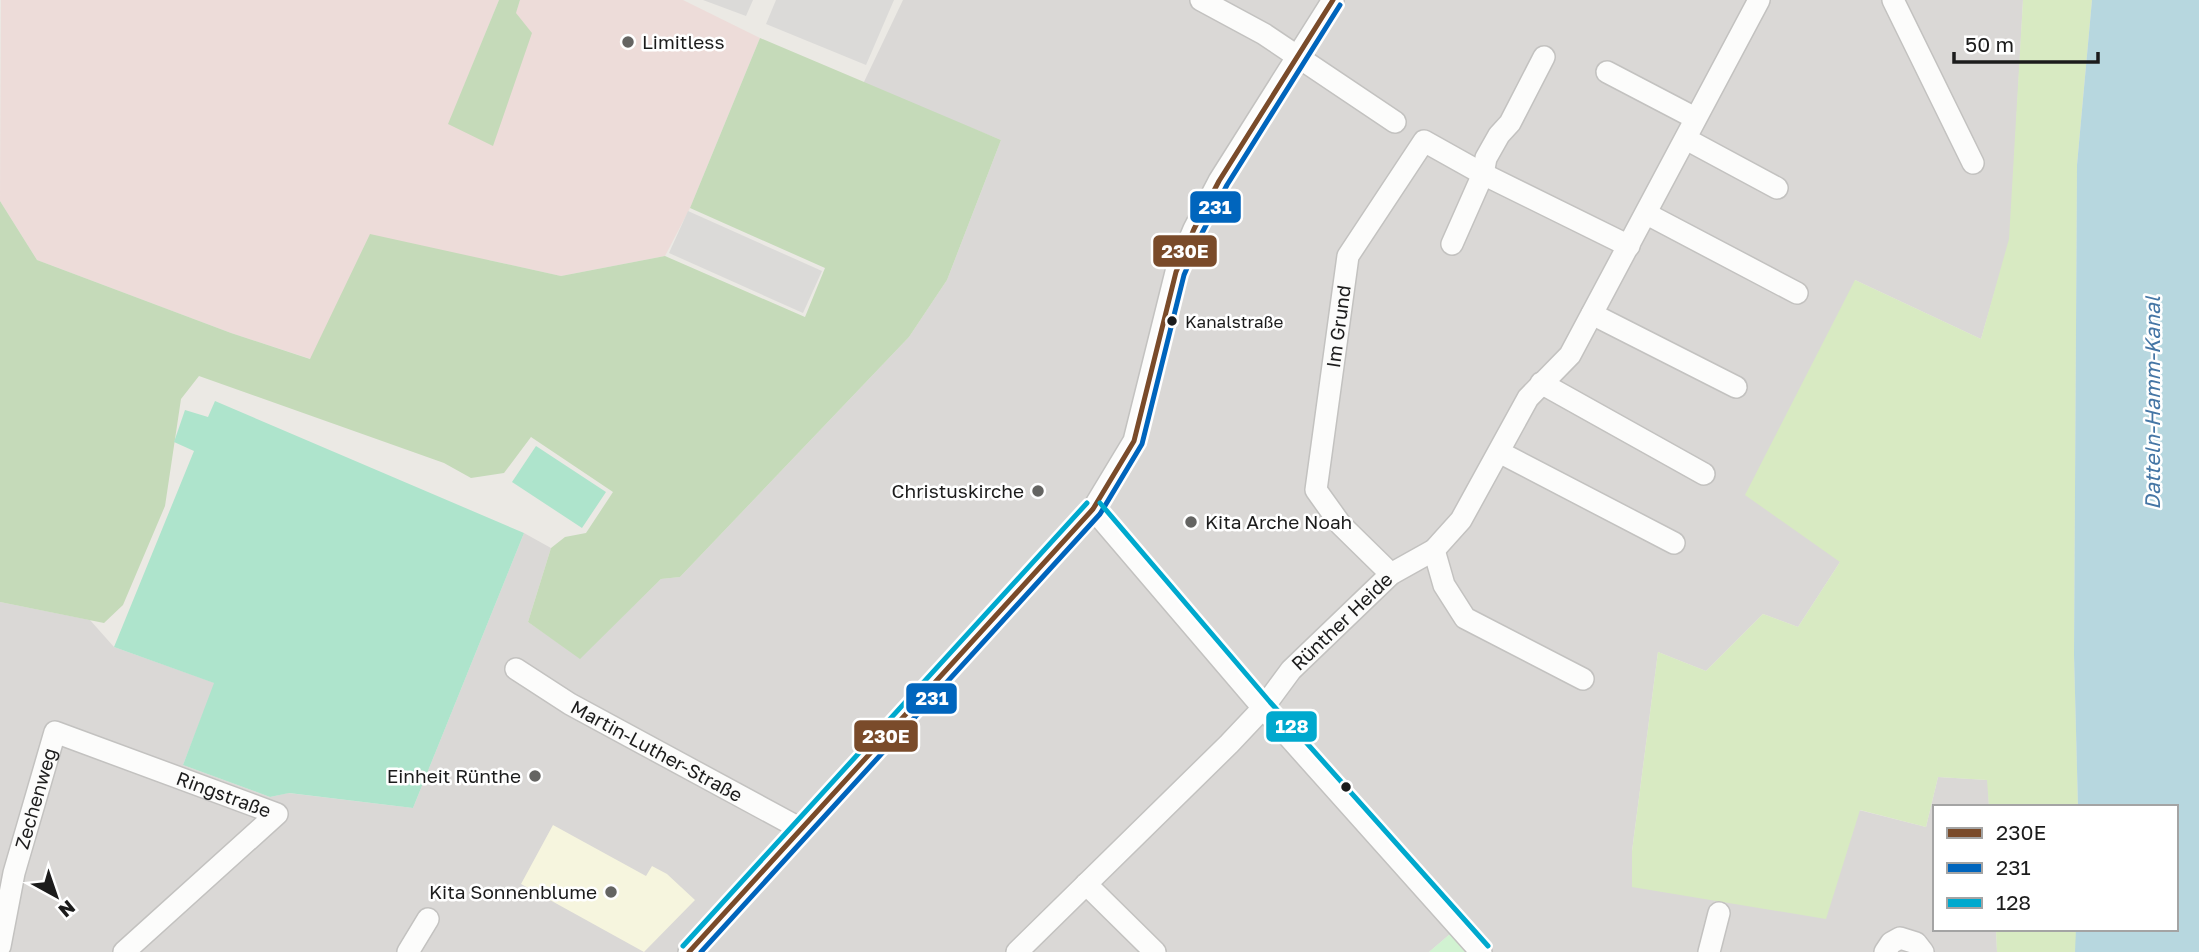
<svg xmlns="http://www.w3.org/2000/svg" width="2199" height="952" font-family="'Golos Text',sans-serif">
	<style>
		.residential { fill: #dad8d6 }
		.commercial { fill: #eddcd9 }
		.education { fill: #f6f5de }
		.grass { fill: #d8eac2 }
		.forest { fill: #c5dab9 }
		.park { fill: #d1f2d1 }
		.pitch { fill: #aee4cc }
		.parking { fill: #dbdad8 }
		.water { fill: #b7d7df }
		.lines { fill: none; stroke-linecap: round; stroke-linejoin: round }
		.minor-casing { stroke: #c3c2c0; stroke-width: 24 }
		.minor { stroke: #fcfcfb; stroke-width: 21 }
		.bus-1-casing { stroke: #fff; stroke-width: 10 }
		.bus-2-casing { stroke: #fff; stroke-width: 10 }
		.bus-3-casing { stroke: #fff; stroke-width: 10 }
		.bus-1 { stroke: #7a4b2a; stroke-width: 5 }
		.bus-2 { stroke: #0065bd; stroke-width: 5 }
		.bus-3 { stroke: #00a9ce; stroke-width: 5 }
		.poi-dot { fill: #646462; stroke: #fff; stroke-width: 2.5 }
		.bus-dot { fill: #1c1c1c; stroke: #fff; stroke-width: 2.5 }
		.labels { text-anchor: middle; stroke-width: 5; stroke-linejoin: round; paint-order: stroke }
		.bus-label { font-size: 17px; fill: #1c1c1c; stroke: #fff; text-anchor: start }
		.poi-label { font-size: 19px; fill: #1c1c1c; stroke: #fff; text-anchor: end }
		.street-label { font-size: 19px; fill: #1c1c1c; stroke: #fff }
		.water-label { font-size: 21px; font-style: italic; fill: #4576a5; stroke: #fff }
		.line-badge { stroke: #fff; stroke-width: 2.5 }
		.badge-label { font-size: 19px; text-anchor: middle; font-weight: bold; fill: #fff }
	</style>
	<rect width="100%" height="100%" fill="#ebe9e4"/>
	<path class="residential" d="M903 0H2023L2010 239 1981 339 1855 280 1840 562 1798 627 1763 614 1706 671 1658 652 1632 851 1633 887 1859 810 1926 827 1938 777 1988 780 1989 807H1935V929H1996L1997 952H1465L1450 934 1429 952H0V602L90 620 114 647 215 683 183 765 270 797 288 793 413 808 524 533 551 548 528 622 580 658 661 579 680 577 909 337 947 280 1001 140 863 84Z"/>
	<path class="commercial" d="M1 0H499L449 123 516 12 520 0H683L760 38 690 208 665 256 561 276 489 260 311 359 231 333 37 260 0 201Z"/>
	<path class="education" d="M553 825 646 876 652 866 667 874 695 900 644 952 521 884Z"/>
	<path class="grass" d="M2023 0H2092L2077 165 2074 655 2078 807H1989L1987 780 1938 777 1926 827 1860 810 1826 919 1632 887V851L1658 652 1706 671 1763 614 1798 627 1840 562 1745 495 1855 280 1981 339 2009 239Z
		M1996 929H2077L2076 952H1997Z"/>
	<path class="forest" d="M499 0H520L516 13 532 33 493 146 448 124Z
		M760 38 1001 140 947 280 909 337 680 577 661 579 580 659 528 622 551 548 565 537 586 533 613 492 531 437 504 473 471 478 444 463 199 376 181 399 165 506 123 605 104 623 0 602V201L37 260 231 333 310 359 370 234 561 276 665 256 805 317 825 268 690 208Z"/>
	<path class="park" d="M1450 934 1465 952H1429Z"/>
	<path class="pitch" d="M215 401 524 533 413 808 289 793 270 797 183 765 214 683 114 647 194 451 174 442 185 410 208 417Z
		M536 446 606 492 582 528 512 482Z"/>
	<path class="parking" d="M703 0H753L746 16Z
		M776 0H894L866 65 766 24Z
		M688 211 822 271 803 313 669 253Z"/>
	<path class="water" d="M2092 0H2199V952H2075L2076 929H2176V807H2078L2074 655 2077 165Z"/>
	<g class="lines">
		<defs>
			<g id="minor">
				<path d="M1201 0 1264 34 1395 122"/>
				<path d="M1893 0 1973 163"/>
				<path d="M1607 72 1695 118"/>
				<path d="M1686 139 1777 188"/>
				<path d="M1647 214 1797 293"/>
				<path d="M1452 244 1483 174 1486 158 1499 135 1510 123 1544 57"/>
				<path d="M1592 314 1736 387"/>
				<path d="M1541 383 1704 474"/>
				<path d="M1499 452 1674 543"/>
				<path d="M1093 509 1263 708 1481 952"/>
				<path d="M1434 550 1444 585 1465 618 1583 679"/>
				<path id="s1" d="M1391 574 1341 525 1316 490 1348 256 1424 141 1483 174 1629 246"/>
				<path id="s2" d="M516 669 570 704 801 829"/>
				<path d="M1086 884 1155 952"/>
				<path id="s3" d="M0 946 14 873 55 732 277 814 124 952"/>
				<path d="M408 952 428 919"/>
				<path d="M689 952 1058 548 1093 509 1134 441 1176 272 1194 229 1219 181 1333 0"/>
				<path id="s4" d="M1017 952 1229 744 1263 708 1291 670 1391 574 1434 550 1461 520 1528 398 1570 355 1759 0"/>
				<path d="M1709 952 1719 913"/>
				<path d="M1885 952 1891 943 1900 938 1916 943 1923 952"/>
			</g>
		</defs>
		<use href="#minor" class="minor-casing"/>
		<use href="#minor" class="minor"/>
		<defs>
			<path id="bus-1" d="M689 952 1093 509 1134 441 1176 272 1194 229 1219 181 1333 0"/>
			<path id="bus-2" d="M701 952 1100 514 1142 444 1184 275 1202 233 1227 185 1340 5"/>
			<path id="bus-3" d="M1100 503 1270 702 1488 946
				M683 946 1087 503"/>
		</defs>
		<use href="#bus-1" class="bus-1-casing"/>
		<use href="#bus-2" class="bus-2-casing"/>
		<use href="#bus-3" class="bus-3-casing"/>
		<use href="#bus-1" class="bus-1"/>
		<use href="#bus-2" class="bus-2"/>
		<use href="#bus-3" class="bus-3"/>
	</g>
	<g class="poi-dot">
		<circle cx="628" cy="42" r="7"/>
		<circle cx="1038" cy="491" r="7"/>
		<circle cx="1191" cy="522" r="7"/>
		<circle cx="535" cy="776" r="7"/>
		<circle cx="611" cy="892" r="7"/>
	</g>
	<g class="bus-dot">
		<circle cx="1172" cy="321" r="6"/>
		<circle cx="1346" cy="787" r="6"/>
	</g>
	<g class="labels">
		<g class="bus-label">
			<text x="1185" y="328">Kanalstraße</text>
		</g>
		<g class="poi-label">
			<text x="642" y="49" text-anchor="start">Limitless</text>
			<text x="1024" y="498">Christuskirche</text>
			<text x="1205" y="529" text-anchor="start">Kita Arche Noah</text>
			<text x="521" y="783">Einheit Rünthe</text>
			<text x="597" y="899">Kita Sonnenblume</text>
		</g>
		<g class="street-label">
			<text dy="7" stroke="none"><textPath href="#s1" startOffset="278">Im Grund</textPath></text>
			<text dy="7" stroke="none"><textPath href="#s4" startOffset="464">Rünther Heide</textPath></text>
			<text dy="7" stroke="none"><textPath href="#s2" startOffset="163">Martin-Luther-Straße</textPath></text>
			<text dy="7" stroke="none"><textPath href="#s3" startOffset="401">Ringstraße</textPath></text>
			<text dy="7" stroke="none"><textPath href="#s3" startOffset="152">Zechenweg</textPath></text>
		</g>
		<g class="water-label">
			<text transform="translate(2153 403) rotate(-90)" y="7">Datteln-Hamm-Kanal</text>
		</g>
	</g>
	<g class="line-badge">
		<rect x="1189" y="190" width="53" height="34" rx="7" fill="#0065bd"/>
		<rect x="1152" y="234" width="66" height="34" rx="7" fill="#7a4b2a"/>
		<rect x="905" y="682" width="53" height="33" rx="7" fill="#0065bd"/>
		<rect x="1265" y="710" width="53" height="33" rx="7" fill="#00a9ce"/>
		<rect x="853" y="719" width="66" height="34" rx="7" fill="#7a4b2a"/>
	</g>
	<g class="badge-label">
		<text x="1215" y="214">231</text>
		<text x="1185" y="258">230E</text>
		<text x="932" y="705">231</text>
		<text x="1292" y="733">128</text>
		<text x="886" y="743">230E</text>
	</g>
	<rect x="1933" y="805" width="245" height="126" fill="#ffffff" stroke="#a4a4a4" stroke-width="2"/>
	<rect x="1947" y="828" width="35" height="10" fill="#7a4b2a" stroke="#a4a4a4" stroke-width="2"/>
	<text x="1996" y="840" font-size="21" fill="#1c1c1c">230E</text>
	<rect x="1947" y="863" width="35" height="10" fill="#0065bd" stroke="#a4a4a4" stroke-width="2"/>
	<text x="1996" y="875" font-size="21" fill="#1c1c1c">231</text>
	<rect x="1947" y="898" width="35" height="10" fill="#00a9ce" stroke="#a4a4a4" stroke-width="2"/>
	<text x="1996" y="910" font-size="21" fill="#1c1c1c">128</text>
	<g transform="translate(56 896) rotate(140)" stroke="#ffffff" stroke-width="5" paint-order="stroke">
	<path d="M0-5L12 26L0 18L-12 26Z" fill="#1c1c1c"/>
	<text y="-10" font-size="19" font-weight="bold" text-anchor="middle" fill="#1c1c1c">N</text>
	</g>
	<path d="M1954 52v10h144v-10" fill="none" stroke="#1c1c1c" stroke-width="3.5"/>
	<text x="1965" y="52" font-size="21" fill="#1c1c1c" stroke="#ffffff" stroke-width="5" paint-order="stroke">50 m</text>
</svg>
